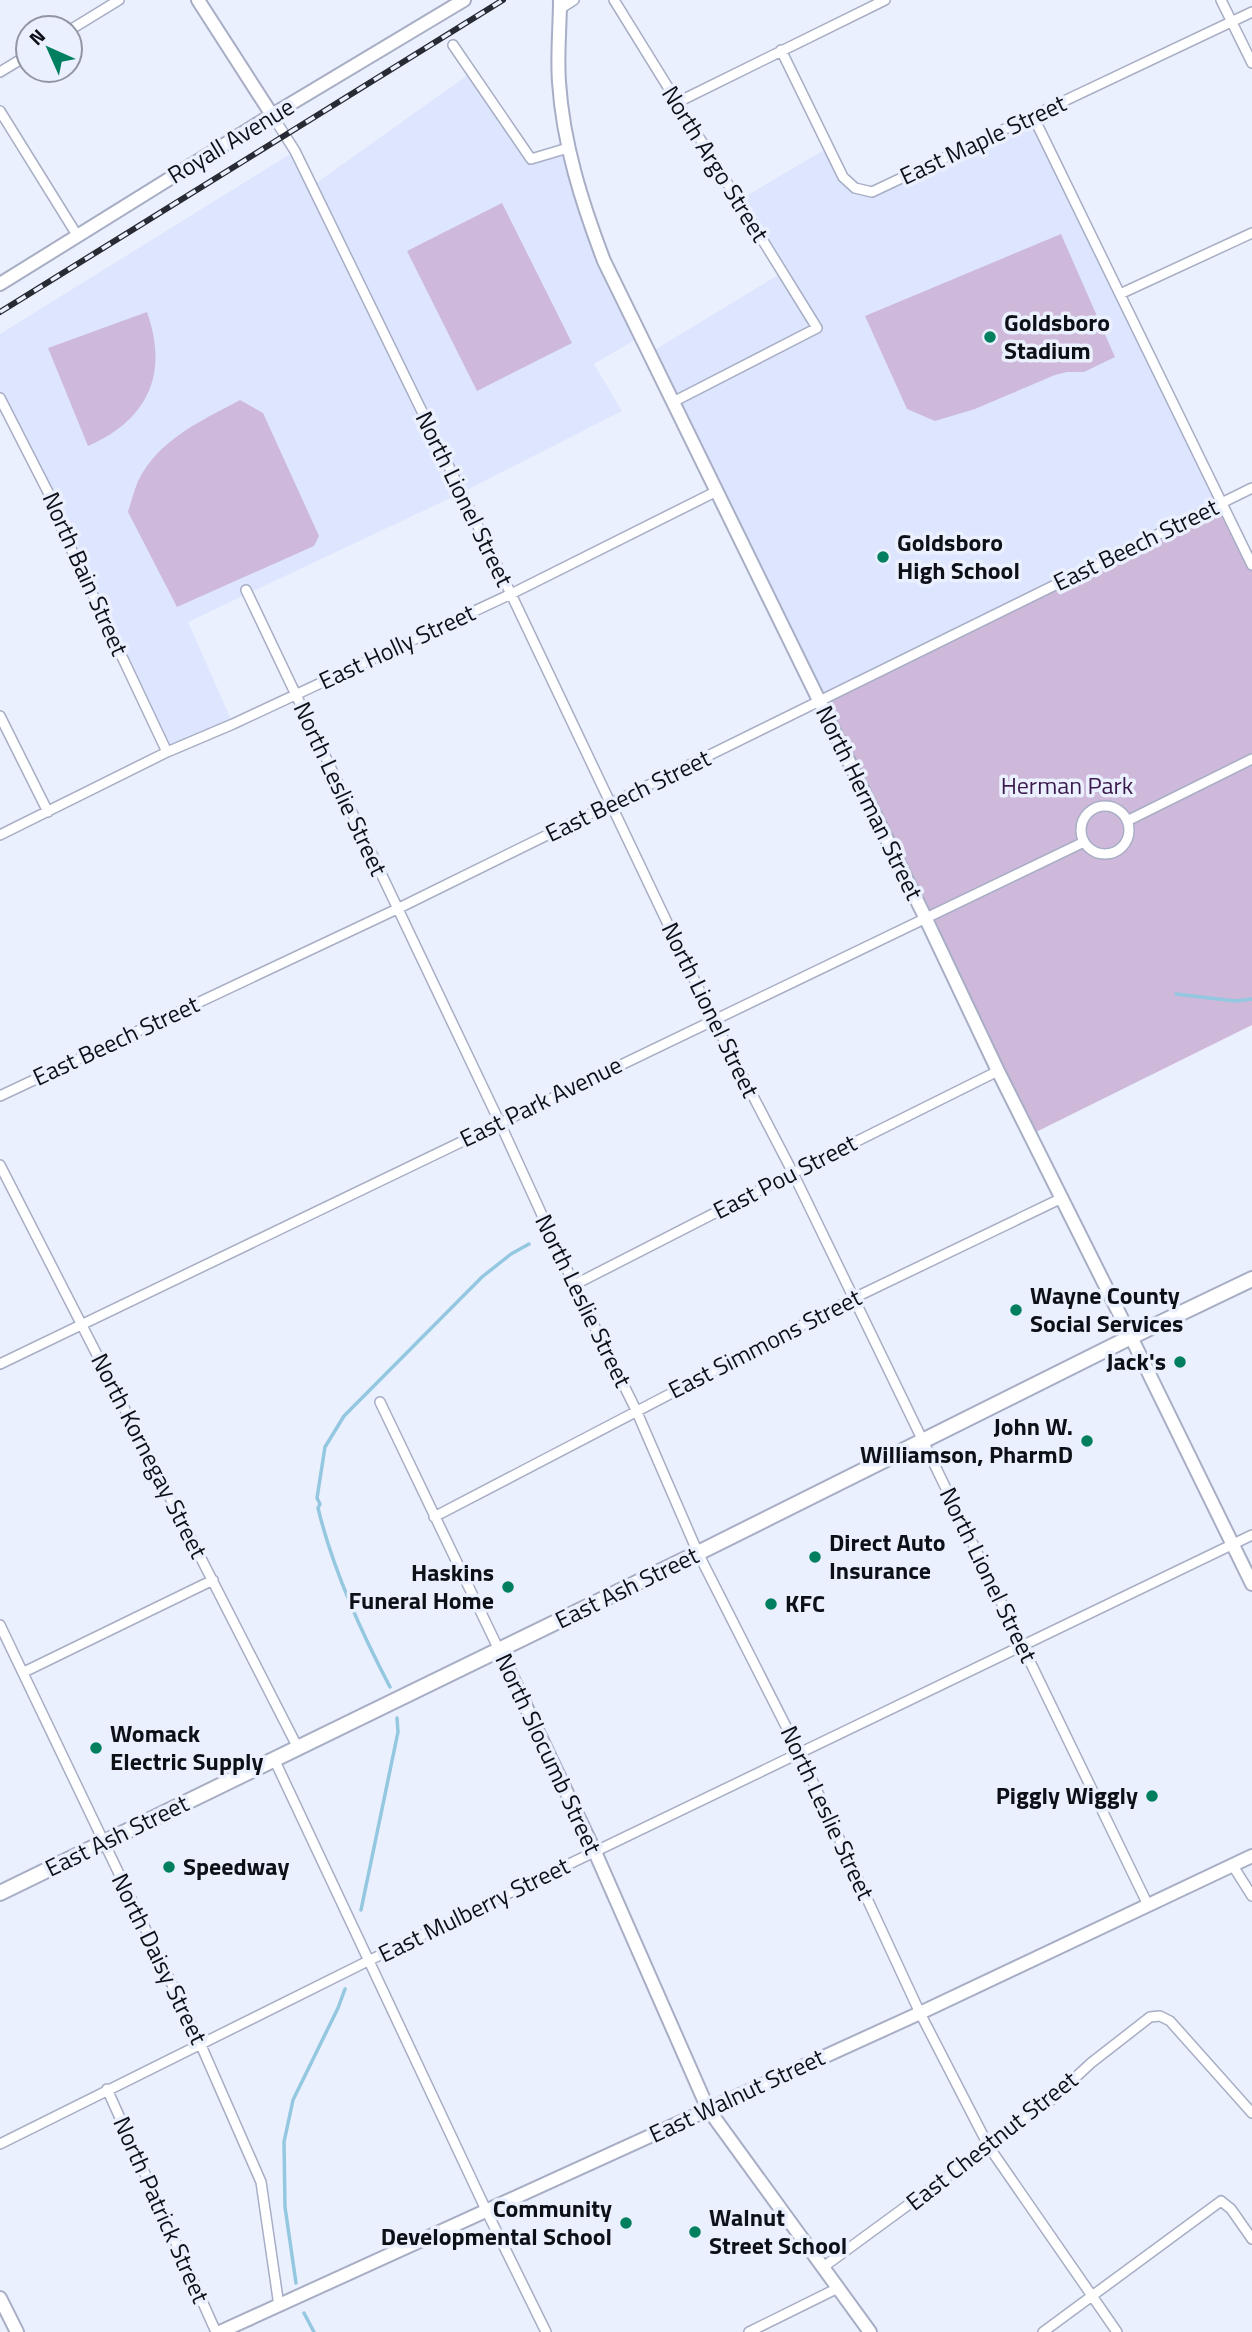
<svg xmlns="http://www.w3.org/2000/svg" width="1252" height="2332" font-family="'Titillium Web',sans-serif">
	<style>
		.built { fill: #dee6ff }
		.green { fill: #ceb9da }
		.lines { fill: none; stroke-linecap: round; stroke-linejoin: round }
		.stream { stroke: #94c7e0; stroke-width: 3.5 }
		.street-casing { stroke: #a7aec5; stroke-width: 12 }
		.secondary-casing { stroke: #a7aec5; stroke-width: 16 }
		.primary-casing { stroke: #a7aec5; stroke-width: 18 }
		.street { stroke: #fff; stroke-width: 9 }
		.secondary { stroke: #fff; stroke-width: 12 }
		.primary { stroke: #fff; stroke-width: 14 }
		.rail-casing { stroke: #282b33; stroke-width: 6 }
		.rail { stroke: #ebf0fe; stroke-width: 3.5; stroke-dasharray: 10; stroke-linecap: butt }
		.poi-dot { fill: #007f5f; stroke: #ebf0fe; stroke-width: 2.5 }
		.labels { text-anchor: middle; stroke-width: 7; stroke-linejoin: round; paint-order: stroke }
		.street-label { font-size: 24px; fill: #0d1017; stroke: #ebf0fe }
		.poi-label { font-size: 24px; font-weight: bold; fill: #0d1017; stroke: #ebf0fe; text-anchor: start }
		.park-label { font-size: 24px; fill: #3c1a4d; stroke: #ebf0fe }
	</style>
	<rect width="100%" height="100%" fill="#ebf0fe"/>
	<path class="built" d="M472 72 531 159 568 148 582 202 640 337 594 364 622 411 461 493 188 622 233 724 167 752 0 401V334L295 151 312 186Z
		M1033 116 1222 503 818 702 648 354 783 272 741 199 829 147 855 188 873 192Z"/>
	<path class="green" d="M502 203 572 343 477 391 407 251Z
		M1061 234 1115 357 1084 372H1067L1055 375 975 409 935 421 907 409 865 316Z
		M147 312C169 374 148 420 88 446L48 348Z
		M240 400 263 413 319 536 314 546 177 607 128 512C131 502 134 491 138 481 159 439 201 421 240 400Z
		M1222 503 1252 565V1025L1036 1132 818 702Z"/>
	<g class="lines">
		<path class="stream" d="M1176 994 1235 1001 1252 999
			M390 1687C360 1630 333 1570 318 1508L320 1504 317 1498 325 1447 344 1416 482 1277 511 1254 529 1244
			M361 1910 398 1732 397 1718
			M296 2283 285 2207 284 2142 293 2100 338 2008 345 1989
			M304 2313 314 2332"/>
		<defs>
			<path id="street" d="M614 0 817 328 673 402
				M1221 0 1252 63
				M560 9 574 0
				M70 30 119 0
				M453 45 531 159 568 148
				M781 50 843 177 855 188 872 192 1252 12
				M0 72 28 55
				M676 103 885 0
				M0 111 77 235
				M272 115 295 151 511 594 713 1019 793 1173 1148 1905
				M1033 116 1252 565
				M1120 294 1252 233
				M0 398 50 496 57 519 167 752
				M246 590 499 1121 574 1285 636 1410 698 1553 799 1752 920 2013 989 2147 1117 2332
				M0 716 48 812
				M1081 830a24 24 0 1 1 48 0a24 24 0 1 1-48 0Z
				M1127 821 1252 759
				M0 835 167 752 233 724 511 594 717 491
				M0 1096 397 909 1252 488
				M0 1165 298 1748
				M574 1285 793 1173 998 1071
				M0 1364 1084 842
				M380 1402 499 1650
				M434 1517 854 1298 1062 1198
				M0 1625 200 2043 261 2182 279 2306
				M24 1672 213 1580
				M274 1759 487 2212 546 2332
				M1233 1866 1252 1896
				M107 2089 216 2332
				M0 2144 370 1960 1252 1535
				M822 2268 1050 2101 1091 2063 1150 2017 1160 2016 1170 2021 1252 2113
				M749 2332 838 2288
				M1043 2332 1221 2201 1231 2209 1252 2239"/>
			<path id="secondary" d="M198 0 272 115
				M560 0C560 27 557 55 559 82 563 144 582 203 604 261L925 917 998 1071 1131 1337 1252 1584
				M0 284 272 115 464 0
				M499 1650 595 1852 708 2109 870 2332
				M0 2298 17 2332
				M220 2332 920 2013 1252 1856"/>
			<path id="primary" d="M0 1893 698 1553 1131 1337 1252 1279"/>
		</defs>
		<use href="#street" class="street-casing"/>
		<use href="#secondary" class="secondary-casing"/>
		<use href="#primary" class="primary-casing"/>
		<use href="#street" class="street"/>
		<use href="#secondary" class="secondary"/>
		<use href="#primary" class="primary"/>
		<defs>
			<path id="rail" d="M0 312 503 0"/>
		</defs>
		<use href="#rail" class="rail-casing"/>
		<use href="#rail" class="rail"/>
	</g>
	<g class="poi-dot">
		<circle cx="990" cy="337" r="7"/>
		<circle cx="883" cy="557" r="7"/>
		<circle cx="1016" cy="1310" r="7"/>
		<circle cx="1180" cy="1362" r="7"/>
		<circle cx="1087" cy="1441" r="7"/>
		<circle cx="815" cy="1557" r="7"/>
		<circle cx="508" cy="1587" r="7"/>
		<circle cx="771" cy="1604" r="7"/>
		<circle cx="96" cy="1748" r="7"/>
		<circle cx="1152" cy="1796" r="7"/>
		<circle cx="169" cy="1867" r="7"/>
		<circle cx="626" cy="2223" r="7"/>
		<circle cx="695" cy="2232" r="7"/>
	</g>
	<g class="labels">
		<g class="street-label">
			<text transform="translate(983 140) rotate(-25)" y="8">East Maple Street</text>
			<text transform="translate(231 141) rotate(-31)" y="8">Royall Avenue</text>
			<text transform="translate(715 164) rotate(58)" y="8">North Argo Street</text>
			<text transform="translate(464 499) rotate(64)" y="8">North Lionel Street</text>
			<text transform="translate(1136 545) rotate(-26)" y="8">East Beech Street</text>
			<text transform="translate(85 574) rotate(66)" y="8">North Bain Street</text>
			<text transform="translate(397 647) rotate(-25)" y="8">East Holly Street</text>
			<text transform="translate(340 789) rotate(65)" y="8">North Leslie Street</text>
			<text transform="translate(628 796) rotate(-26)" y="8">East Beech Street</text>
			<text transform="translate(869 803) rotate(64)" y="8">North Herman Street</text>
			<text transform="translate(710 1010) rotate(64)" y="8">North Lionel Street</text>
			<text transform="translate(116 1041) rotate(-25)" y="8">East Beech Street</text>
			<text transform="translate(541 1102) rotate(-26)" y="8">East Park Avenue</text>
			<text transform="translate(785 1177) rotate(-27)" y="8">East Pou Street</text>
			<text transform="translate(583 1301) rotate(64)" y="8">North Leslie Street</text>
			<text transform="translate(765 1344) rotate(-27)" y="8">East Simmons Street</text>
			<text transform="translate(149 1456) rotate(63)" y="8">North Kornegay Street</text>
			<text transform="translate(988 1575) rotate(64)" y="8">North Lionel Street</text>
			<text transform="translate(627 1588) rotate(-26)" y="8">East Ash Street</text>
			<text transform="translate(548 1754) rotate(65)" y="8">North Slocumb Street</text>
			<text transform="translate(827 1813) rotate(65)" y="8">North Leslie Street</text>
			<text transform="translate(117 1836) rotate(-26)" y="8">East Ash Street</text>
			<text transform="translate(474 1910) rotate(-26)" y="8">East Mulberry Street</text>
			<text transform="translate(159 1959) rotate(64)" y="8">North Daisy Street</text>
			<text transform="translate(737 2096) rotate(-25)" y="8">East Walnut Street</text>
			<text transform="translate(992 2141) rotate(-38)" y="8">East Chestnut Street</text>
			<text transform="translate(161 2210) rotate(66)" y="8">North Patrick Street</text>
		</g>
		<g class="poi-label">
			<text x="1004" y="331">Goldsboro<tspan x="1004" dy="28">Stadium</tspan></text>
			<text x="897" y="551">Goldsboro<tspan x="897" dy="28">High School</tspan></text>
			<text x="1030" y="1304">Wayne County<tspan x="1030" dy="28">Social Services</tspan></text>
			<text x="1166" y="1370" text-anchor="end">Jack's</text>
			<text x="1073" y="1435" text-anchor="end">John W.<tspan x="1073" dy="28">Williamson, PharmD</tspan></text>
			<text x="829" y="1551">Direct Auto<tspan x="829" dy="28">Insurance</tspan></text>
			<text x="494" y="1581" text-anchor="end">Haskins<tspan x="494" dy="28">Funeral Home</tspan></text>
			<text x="785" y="1612">KFC</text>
			<text x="110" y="1742">Womack<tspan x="110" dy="28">Electric Supply</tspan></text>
			<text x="1138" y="1804" text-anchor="end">Piggly Wiggly</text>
			<text x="183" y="1875">Speedway</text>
			<text x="612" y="2217" text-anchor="end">Community<tspan x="612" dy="28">Developmental School</tspan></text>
			<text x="709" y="2226">Walnut<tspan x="709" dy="28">Street School</tspan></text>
		</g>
		<g class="park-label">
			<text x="1067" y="794">Herman Park</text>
		</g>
	</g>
	<g transform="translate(49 49) rotate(315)"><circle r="33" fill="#ebf0fe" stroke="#9296a2" stroke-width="2"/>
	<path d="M0-5L12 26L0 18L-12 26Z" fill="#007f5f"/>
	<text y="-10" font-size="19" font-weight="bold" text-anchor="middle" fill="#0d1017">N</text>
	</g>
</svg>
